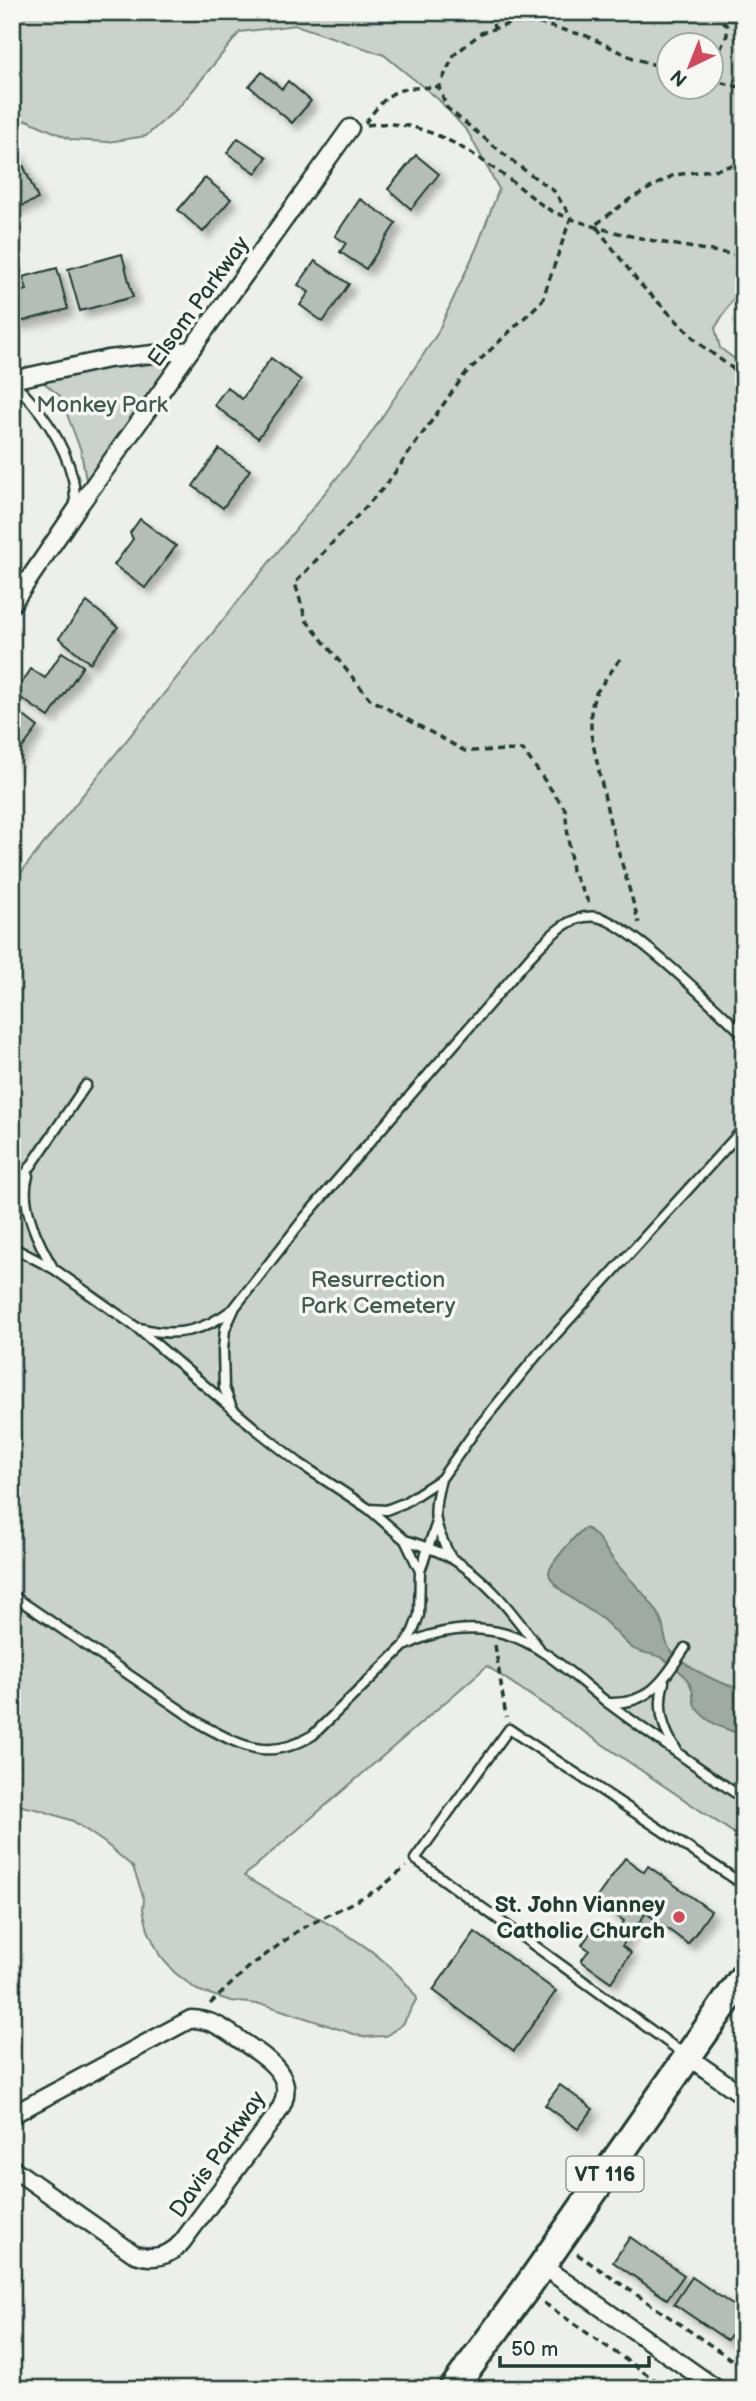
<svg xmlns="http://www.w3.org/2000/svg" width="756" height="2401" font-family="'Balsamiq Sans',sans-serif">
	<style>
		.green { fill: #cbd2cc; stroke: #758880; stroke-width: 2; fill-rule: evenodd }
		.water { fill: #9faaa4; stroke: #6c7e77; stroke-width: 2 }
		.building { fill: #b4bdb8; stroke: #1f3d34; stroke-width: 2; filter: url(#shadow) }
		.lines { fill: none; stroke-linecap: round; stroke-linejoin: round }
		.service-casing { stroke: #1f3d34; stroke-width: 13 }
		.minor-casing { stroke: #1f3d34; stroke-width: 21 }
		.primary-casing { stroke: #1f3d34; stroke-width: 32 }
		.path { stroke: #1f3d34; stroke-width: 3.5; stroke-dasharray: 7 5; stroke-linecap: butt }
		.service { stroke: #f6f6f2; stroke-width: 8 }
		.minor { stroke: #f6f6f2; stroke-width: 16 }
		.primary { stroke: #f6f6f2; stroke-width: 26 }
		.poi-dot { fill: #d1495b; stroke: #f6f6f2; stroke-width: 2.5 }
		.labels { text-anchor: middle; stroke-width: 7; stroke-linejoin: round; paint-order: stroke }
		.shield { fill: #f6f6f2; stroke: #60746d; stroke-width: 2 }
		.shield-label { font-size: 21px; font-weight: bold; fill: #1f3d34 }
		.street-label { font-size: 23px; fill: #1f3d34; stroke: #f6f6f2 }
		.park-label { font-size: 23px; fill: #415b52; stroke: #f6f6f2 }
		.poi-label { font-size: 23px; font-weight: bold; fill: #1f3d34; stroke: #f6f6f2; text-anchor: end }
	</style>
	<defs>
		<filter id="shadow"><feDropShadow dx="6" dy="6" stdDeviation="3.5" flood-color="#0004"/></filter>
	</defs>
	<rect width="100%" height="100%" fill="#edefea"/>
	<filter id="ink" filterUnits="userSpaceOnUse"><feTurbulence type="fractalNoise" baseFrequency=".0143" numOctaves="2"/><feDisplacementMap in="SourceGraphic" scale="14" xChannelSelector="R" yChannelSelector="G"/><feConvolveMatrix kernelMatrix="1 2 1 2 8 2 1 2 1" color-interpolation-filters="sRGB"/></filter>
	<g filter="url(#ink)">
		<path class="green" d="M12 12H744V282L715 328 720 348 744 366V1840L487 1666 244 1876C303 1915 376 1937 417 1998L403 2024 386 2036 363 2037 266 2005 231 2001 197 1990 174 1972 160 1956 148 1930 143 1909 144 1899 133 1867 105 1843 73 1821 40 1810 12 1804V889L25 867 364 444 437 334 477 247 499 189 468 132 438 99 384 55 296 25 240 32 180 106 146 136 108 142 72 140 27 120 12 125ZM668 46H710V88H668Z
			M175 359 88 492 81 451 60 396 37 377Z"/>
		<path class="water" d="M585 1528C598 1532 604 1549 613 1559 627 1578 646 1593 658 1613 664 1623 663 1634 667 1644 675 1664 723 1686 744 1689V1735C727 1730 708 1724 697 1709 692 1702 694 1696 692 1689 688 1677 673 1665 662 1658 653 1653 641 1654 632 1648 621 1639 612 1627 601 1618 589 1609 550 1588 549 1573 548 1566 579 1531 585 1528Z"/>
		<path class="building" d="M262 72 282 89 288 81 311 101 292 123 249 86Z
			M238 138 267 157 256 173 227 153Z
			M17 151 38 199 12 210V153Z
			M416 155 439 174 411 209 388 189Z
			M205 178 231 199 203 232 178 210Z
			M360 199 396 223 366 269 340 252 346 243 335 236Z
			M122 254 133 297 80 311 68 269Z
			M315 261 349 284 323 322 300 305 309 292 298 285Z
			M57 268 68 309 16 323 12 310V294L27 290 23 277Z
			M271 358 301 380 258 438 214 405 227 387 242 399Z
			M219 449 250 470 223 508 193 486Z
			M140 519 176 546 145 588 114 565 133 539 130 533Z
			M87 602 118 627 90 663 59 638Z
			M62 652 83 666 49 717 15 694 31 669 45 678Z
			M12 707 38 727 12 762Z
			M625 1858 644 1872 648 1866 711 1911 688 1944 646 1913 622 1946 631 1953 611 1982 581 1961 589 1950 582 1945 595 1926 613 1938 624 1921 595 1900Z
			M475 1932 556 1991 514 2051 433 1990Z
			M560 2085 593 2109 578 2129 545 2105Z
			M630 2237 684 2275 667 2299 613 2262Z
			M692 2277 744 2313V2316L727 2340 674 2304Z
			M744 2330V2351L734 2345Z"/>
		<g class="lines">
			<defs>
				<path id="service" d="M12 382C40 407 64 442 73 479 75 488 75 498 75 507
					M28 1176C19 1204 38 1242 52 1266
					M12 1194 86 1085
					M12 1247 54 1269 136 1327 257 1430 299 1463 369 1509 405 1540 420 1571 419 1615 413 1631 404 1646 313 1735C270 1761 245 1748 204 1726L12 1595
					M140 1328C176 1338 204 1331 233 1309
					M232 1408 224 1388 223 1350 225 1329 235 1307 306 1216 530 957C547 939 569 913 597 917 628 922 718 1010 744 1035
					M441 1479C431 1515 434 1525 451 1558
					M369 1509 386 1510 404 1503 441 1479 475 1431 537 1355 744 1128
					M405 1540C421 1545 437 1550 451 1558 489 1580 513 1614 539 1648
					M420 1571 436 1525
					M407 1645C436 1629 474 1625 506 1634 545 1646 576 1679 608 1703 652 1736 698 1767 744 1799
					M664 1682C657 1705 662 1729 676 1749
					M608 1703C650 1705 664 1679 685 1648
					M684 2054 415 1859 509 1729 744 1885"/>
				<path id="minor" d="M12 380 108 359 191 350
					M12 604 76 510 350 128
					M687 2056 744 2096
					M12 2115 191 2019C214 2019 228 2032 246 2044 271 2061 300 2080 277 2114L182 2242C169 2257 152 2261 133 2253L12 2168
					M541 2265 717 2389"/>
				<path id="primary" d="M453 2389 525 2290 744 1976"/>
			</defs>
			<use href="#service" class="service-casing"/>
			<use href="#minor" class="minor-casing"/>
			<use href="#primary" class="primary-casing"/>
			<path class="path" d="M492 12 494 29
				M710 71 727 35V26L716 12
				M710 80 744 88
				M365 123C392 87 396 88 439 87
				M367 125C426 117 471 152 517 185 529 194 542 207 556 213 615 237 681 246 744 256
				M744 162 719 169 674 175 630 199 595 225 639 283 701 345 744 377
				M620 659 596 693 591 708V734L610 822 639 923
				M589 903 572 871 565 809 523 750 465 751 370 699 306 620 295 583 386 485 465 374 542 301 571 217 554 191 520 167 447 108 439 87 454 55 481 33 512 23H537L587 36 633 58 668 69
				M495 1645 506 1717
				M210 2004 248 1968 299 1930 379 1889 406 1867
				M577 2254 744 2368
				M544 2303 668 2389"/>
			<use href="#service" class="service"/>
			<use href="#minor" class="minor"/>
			<use href="#primary" class="primary"/>
		</g>
	</g>
	<circle class="poi-dot" cx="679" cy="1917" r="7"/>
	<g class="labels">
		<rect class="shield" x="566.5" y="2156.5" width="77" height="35" rx="5"/>
		<g class="shield-label">
			<text x="605" y="2181">VT 116</text>
		</g>
		<g class="street-label">
			<text transform="translate(198 301) rotate(-54)" y="8">Elsom Parkway</text>
			<text transform="translate(217 2154) rotate(-55)" y="8">Davis Parkway</text>
		</g>
		<g class="park-label">
			<text x="102" y="412">Monkey Park</text>
			<text x="378" y="1287">Resurrection<tspan x="378" dy="26">Park Cemetery</tspan></text>
		</g>
		<g class="poi-label">
			<text x="665" y="1912">St. John Vianney<tspan x="665" dy="26">Catholic Church</tspan></text>
		</g>
	</g>
	<rect width="756" height="2401" fill="none" stroke="#f6f6f2" stroke-width="42"/>
	<rect x="21" y="21" width="714" height="2359" fill="none" stroke="#1f3d34" stroke-width="2.5" filter="url(#ink)"/>
	<g transform="translate(690 66) rotate(223)"><circle r="33" fill="#f6f6f2" stroke="#a0aca6" stroke-width="2"/>
	<path d="M0-5L12 26L0 18L-12 26Z" fill="#d1495b"/>
	<text y="-10" font-size="19" font-weight="bold" text-anchor="middle" fill="#1f3d34">N</text>
	</g>
	<path d="M500 2356v10h149v-10" fill="none" stroke="#1f3d34" stroke-width="3.5"/>
	<text x="511" y="2356" font-size="21" fill="#1f3d34" stroke="#f6f6f2" stroke-width="5" paint-order="stroke">50 m</text>
</svg>
